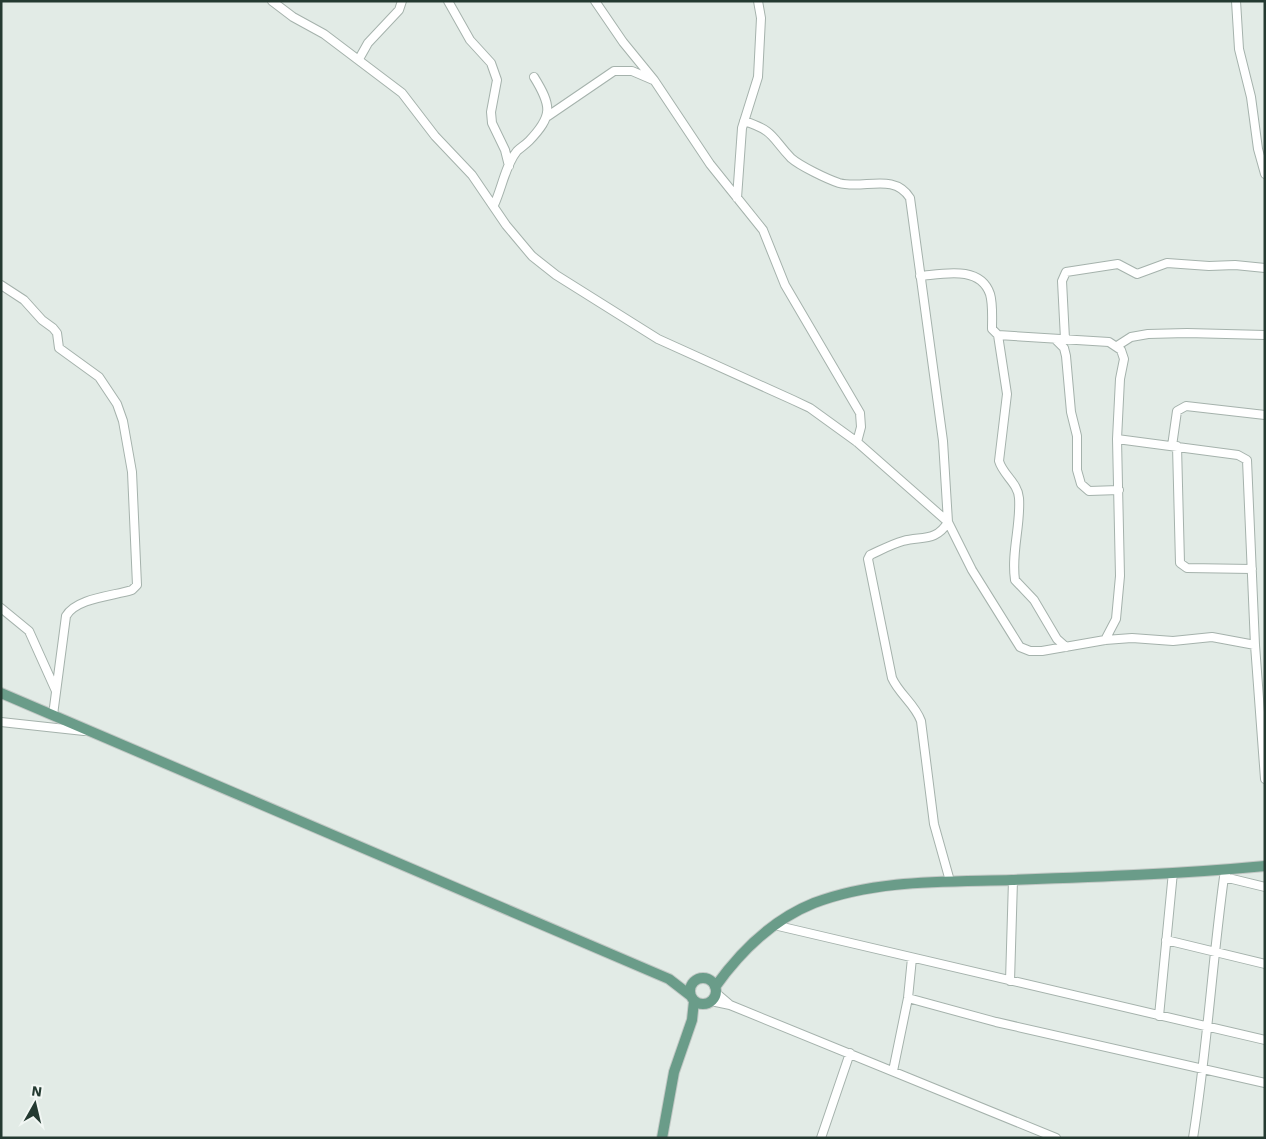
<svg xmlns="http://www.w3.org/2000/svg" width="1266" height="1139" font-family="'Work Sans',sans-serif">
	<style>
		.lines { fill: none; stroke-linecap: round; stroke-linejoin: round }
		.minor-casing { stroke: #a5b2ac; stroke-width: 10 }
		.major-casing { stroke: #c2c8c5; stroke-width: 12 }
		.minor { stroke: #fff; stroke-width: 8 }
		.major { stroke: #6a9c89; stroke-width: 10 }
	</style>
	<rect width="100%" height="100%" fill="#e2ebe6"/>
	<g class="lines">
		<defs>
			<path id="minor" d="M272 1 293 17 324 34 402 93 435 136 472 175 506 225 532 256 556 275 658 339 793 400 810 408 857 442 948 522 972 570 1020 647 1030 651H1042L1105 640 1132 638 1173 641 1212 637 1255 645 1265 779
				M448 1 470 40 491 63 497 80 491 112 492 123 505 150 509 166
				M595 1 623 42 654 80 710 164 763 230 785 285 860 413 861 427 857 442
				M1236 1 1239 49 1251 97 1258 149 1265 174
				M359 59 368 43 399 10 402 1
				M548 116 614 71H632L653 80
				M744 121C775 131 771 137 791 158 800 166 827 179 839 183 863 190 894 172 910 198L943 441 948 522C936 542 922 536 903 541 892 544 881 550 870 555L868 559 892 678C899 694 915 704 921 721L934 824 950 881
				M737 198 742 128 758 77 761 18 758 1
				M494 205C502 188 505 166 517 151 520 148 525 145 529 141 553 116 552 106 534 77
				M920 276C943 274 980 265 990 294 993 304 992 318 992 329L998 335 1109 342 1121 350 1124 359 1120 379 1117 439 1120 576 1116 619 1105 640
				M1 285 24 300 42 320 53 328 57 333 59 348 99 377 117 404 123 421 132 472 137 585 132 590C113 596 76 598 66 616L53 715
				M998 335 1007 394 999 461C1003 475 1018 483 1019 498 1021 525 1011 552 1015 580L1034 600 1057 639 1066 647
				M1055 339 1064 348 1066 356 1071 412 1077 436V470L1081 484 1089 491 1119 490
				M1065 339 1062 281 1066 272 1118 264 1137 274 1167 263 1209 266 1235 265 1265 268
				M1117 346 1131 337 1148 334 1187 333 1265 335
				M1117 439 1238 455 1247 460 1255 645
				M1172 446 1177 411 1186 406 1265 415
				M1177 446 1180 563 1187 568 1252 569
				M1 608 29 631 56 691
				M1 722 84 731
				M1226 874 1224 877 1265 887
				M774 925 1265 1040
				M1166 940 1265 964
				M1010 981 1013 880
				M715 992 729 1004
				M908 998 996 1022 1265 1083
				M711 1001 730 1005 1056 1138
				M1159 1016 1173 872
				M893 1071 908 998 912 958
				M821 1138 850 1053
				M1193 1138C1207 1051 1212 964 1224 877"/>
			<path id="major" d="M1 693 669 979 691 996
				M690 991a13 13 0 1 1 26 0a13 13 0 1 1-26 0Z
				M715 987C740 952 774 919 814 903 877 879 947 882 1012 880 1096 877 1181 874 1265 866
				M662 1138 674 1072 692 1020 694 1001"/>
		</defs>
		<use href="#minor" class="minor-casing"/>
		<use href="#major" class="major-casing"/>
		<use href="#minor" class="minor"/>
		<use href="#major" class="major"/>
	</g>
	<rect width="1266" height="1139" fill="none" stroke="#243a31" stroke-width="5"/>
	<g transform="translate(35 1104) rotate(8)" stroke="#f2f7f4" stroke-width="4" paint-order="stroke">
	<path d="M0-4L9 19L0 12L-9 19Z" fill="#243a31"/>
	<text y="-8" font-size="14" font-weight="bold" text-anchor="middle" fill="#243a31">N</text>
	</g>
</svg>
